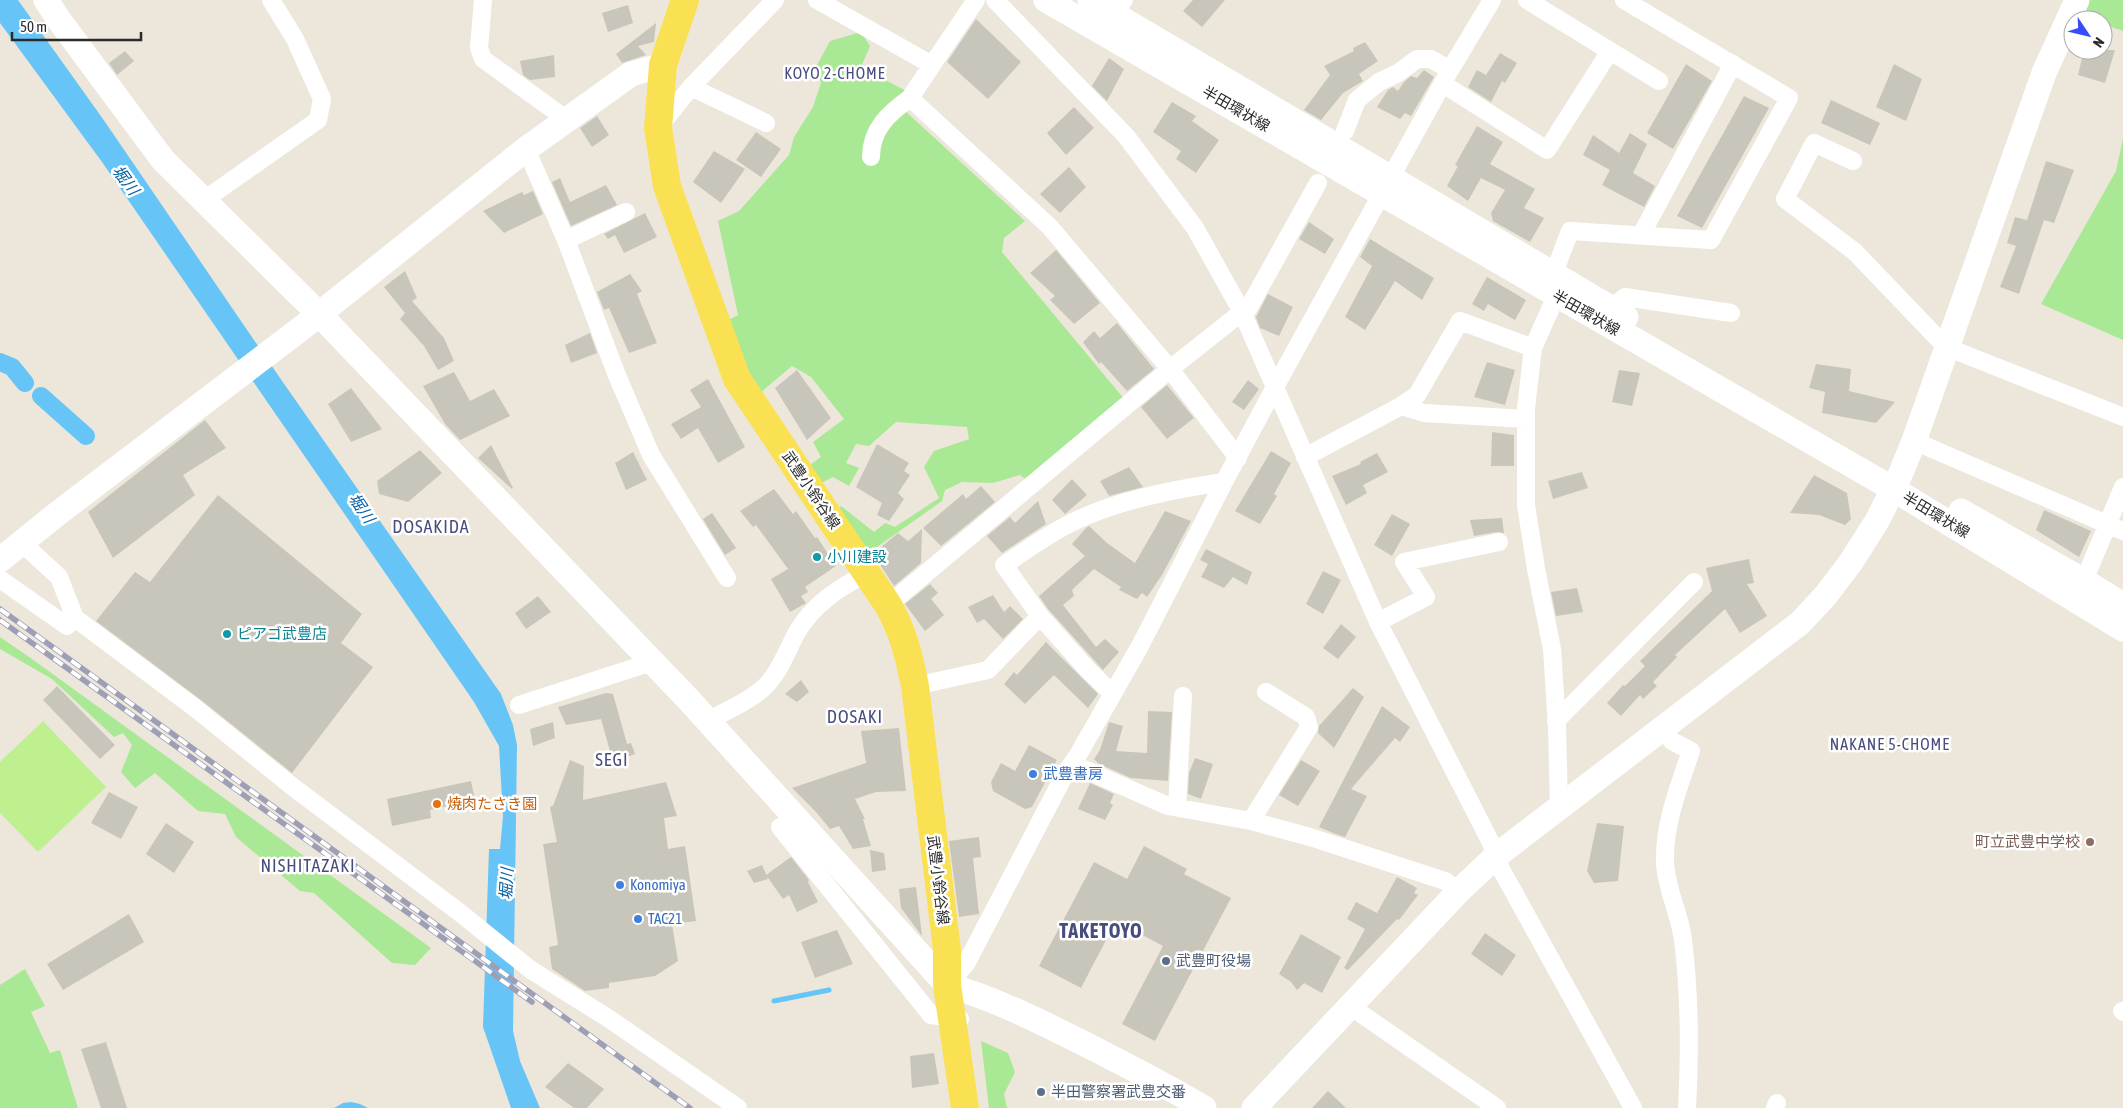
<svg xmlns="http://www.w3.org/2000/svg" width="2123" height="1108" font-family="'Asap Condensed','Noto Sans JP',sans-serif">
	<style>
		.green { fill: #a9e894 }
		.pitch { fill: #bef08f }
		.water { fill: #67c4f6 }
		.lines { fill: none; stroke-linecap: round; stroke-linejoin: round }
		.stream { stroke: #67c4f6; stroke-width: 5 }
		.canal { stroke: #67c4f6; stroke-width: 18 }
		.building { fill: #c8c5ba }
		.street { stroke: #fff; stroke-width: 18 }
		.secondary { stroke: #fff; stroke-width: 25 }
		.primary { stroke: #fae154; stroke-width: 28 }
		.rail-casing { stroke: #9e9fb6; stroke-width: 5.5 }
		.rail { stroke: #fff; stroke-width: 4; stroke-dasharray: 11; stroke-linecap: butt }
		.culture-dot { fill: #0f9aa8; stroke: #fff; stroke-width: 2 }
		.shop-dot { fill: #3f7fe0; stroke: #fff; stroke-width: 2 }
		.food-dot { fill: #e8710a; stroke: #fff; stroke-width: 2 }
		.education-dot { fill: #8d6e63; stroke: #fff; stroke-width: 2 }
		.service-dot { fill: #5c6f8a; stroke: #fff; stroke-width: 2 }
		.labels { text-anchor: middle; stroke-width: 5; stroke-linejoin: round; paint-order: stroke }
		.street-label { font-size: 15px; fill: #2a2a2a; stroke: #fff }
		.culture-label { font-size: 15px; fill: #0d838f; stroke: #fff; text-anchor: start }
		.shop-label { font-size: 15px; fill: #366cbe; stroke: #fff; text-anchor: start }
		.food-label { font-size: 15px; fill: #c56008; stroke: #fff; text-anchor: start }
		.education-label { font-size: 15px; fill: #785e54; stroke: #fff; text-anchor: end }
		.service-label { font-size: 15px; fill: #4e5e75; stroke: #fff; text-anchor: start }
		.neighbourhood-label { font-size: 16px; letter-spacing: 1px; fill: #484d7e; stroke: #fff }
		.water-label { font-size: 16px; font-style: italic; fill: #0560a4; stroke: #fff }
		.quarter-label { font-size: 18px; letter-spacing: 1px; fill: #484d7e; stroke: #fff }
		.district-label { font-size: 20px; font-weight: bold; letter-spacing: 1px; fill: #484d7e; stroke: #fff }
	</style>
	<rect width="100%" height="100%" fill="#ede7db"/>
	<path class="green" d="M2089 0H2123V31L2103 24V20H2091L2081 17Z
		M861 32 870 46 861 67 908 92 903 109 1025 221 1004 238 1002 252 1125 400 1028 481 1020 475 993 483 962 482 945 490 942 501 867 554 835 512 841 506 874 532 885 523 895 527 939 498 924 467 934 451 969 439 967 427 896 422 869 446 856 444 846 463 859 468 849 486 833 477 819 484 807 467 821 457 813 442 844 419 811 377 792 366 760 393 747 374 725 322 738 315 718 221 739 211 789 155 794 137 813 107 821 83 816 67 830 41Z
		M2123 138V340L2041 304 2116 171Z
		M0 637 32 659 431 948 415 965 392 963 314 893 300 891 236 837 225 814 198 811 155 773 135 788 121 772 132 745 123 733 114 737 52 679 0 649Z
		M25 969 45 1006 31 1012 50 1053 60 1050 78 1108H0V985Z
		M981 1041 1008 1053 1015 1072 1004 1094 1007 1108H989Z"/>
	<path class="pitch" d="M43 721 106 787 38 852 0 813V762Z"/>
	<path class="water" d="M0 0H18L103 119 280 378 501 694 513 725 517 745 513 1031 520 1061 540 1108H511L483 1027 489 849H500L503 816 499 746 474 702 102 162 0 23Z
		M351 1102 360 1104 368 1108H334L343 1103Z"/>
	<g class="lines">
		<path class="stream" d="M774 1001 829 990"/>
		<path class="canal" d="M0 362 12 367 25 383
			M41 396 86 436"/>
	</g>
	<path class="building" d="M1193 0H1225L1202 27 1183 11Z
		M628 5 633 23 608 32 602 13Z
		M976 19 1021 62 988 99 947 62Z
		M656 23 654 42 638 46 646 55 622 63 616 54Z
		M1365 42 1378 61 1359 74 1363 81 1343 93 1321 120 1304 110 1330 75 1324 66 1354 51 1353 48Z
		M2084 50H2115L2105 83 2078 75Z
		M125 51 134 61 117 75 109 63Z
		M1500 53 1517 63 1505 83 1502 81 1491 102 1468 87 1477 70 1486 75Z
		M554 55 555 77 530 80 523 75 520 61Z
		M1109 58 1124 69 1107 101 1092 86Z
		M1686 64 1712 81 1673 149 1647 133Z
		M1894 64 1922 79 1906 121 1876 107Z
		M1424 70 1434 77 1411 116 1405 113 1400 119 1377 107 1388 90 1393 87 1398 91 1404 82 1411 76 1417 78Z
		M1744 96 1769 108 1702 228 1677 216Z
		M1831 100 1880 123 1870 145 1821 123Z
		M1172 102 1196 116 1192 121 1219 140 1196 173 1176 159 1181 151 1153 132Z
		M1074 107 1094 128 1066 155 1047 133Z
		M597 116 609 135 592 147 580 128Z
		M1477 126 1503 142 1490 164 1535 189 1524 208 1544 218 1530 242 1493 221 1491 213 1505 190 1481 178 1468 201 1447 186 1458 166 1455 165Z
		M756 132 781 149 761 177 736 160Z
		M1630 133 1647 144 1633 173 1655 186 1644 207 1602 185 1610 170 1583 155 1593 135 1619 153Z
		M714 151 745 169 721 203 693 182Z
		M2046 161 2074 170 2054 223 2044 220 2019 294 2000 287 2016 246 2007 243 2015 217 2027 220Z
		M1069 167 1086 187 1060 213 1040 194Z
		M560 178 570 202 606 185 617 205 571 226 552 182Z
		M533 191 543 214 504 233 483 211 522 192 524 195Z
		M645 213 657 237 624 253 615 235 608 239 604 234Z
		M1309 222 1334 239 1325 254 1299 239Z
		M1370 239 1434 278 1422 300 1395 281 1365 330 1345 317 1372 266 1360 257Z
		M1056 250 1100 303 1074 324 1050 300 1055 296 1030 273Z
		M405 271 417 298 412 301 444 338 454 361 438 370 424 346 400 319 405 313 384 287Z
		M630 274 642 291 637 294 657 343 629 353 609 308 604 310 597 292Z
		M1487 277 1526 300 1515 320 1488 304 1484 311 1472 304Z
		M1268 294 1293 307 1279 336 1260 328 1256 317Z
		M1117 323 1154 369 1127 391 1101 362 1099 364 1083 342 1094 331 1100 338Z
		M590 333 597 353 571 363 565 345Z
		M1487 362 1515 370 1505 405 1474 397Z
		M1816 364 1851 369 1849 391 1895 402 1876 423 1822 413 1825 392 1809 388Z
		M797 370 831 418 807 440 775 388Z
		M1619 370 1640 373 1632 406 1612 402Z
		M454 372 470 401 494 389 510 416 460 440 445 424 423 386Z
		M708 379 745 447 718 463 698 428 681 439 671 424 701 407 690 390Z
		M1248 380 1259 389 1244 410 1232 402Z
		M1167 385 1194 418 1167 439 1141 407Z
		M351 388 382 429 351 442 328 404Z
		M205 420 226 448 183 475 195 495 113 558 88 512Z
		M1492 432 1514 435V466H1491Z
		M877 444 909 463 904 471 910 475 898 493 904 499 889 521 877 515 882 503 856 487Z
		M491 445 513 488 512 489 478 458Z
		M420 450 442 473 408 502 379 494 377 481Z
		M1271 451 1291 463 1274 494 1277 496 1260 524 1235 511Z
		M633 452 647 480 626 490 615 463Z
		M1377 453 1388 472 1363 485 1367 493 1346 505 1332 476 1361 464 1360 462Z
		M1129 467 1143 487 1109 496 1100 481Z
		M1582 472 1588 488 1553 499 1548 481Z
		M1814 475 1847 493 1851 519 1845 525 1819 515 1790 513Z
		M1072 479 1087 495 1065 514 1052 500Z
		M981 486 995 502 941 546 923 528 963 494 966 499Z
		M774 489 793 514 796 511 815 538 817 537 836 566 805 587 808 592 801 596 806 603 790 612 771 579 788 569 756 525 753 527 740 511Z
		M218 495 362 614 341 643 373 667 292 773 201 700 96 621 135 572 150 582Z
		M1038 501 1046 524 1002 553 987 536 1010 517 1015 523Z
		M2044 510 2091 531 2079 557 2036 530Z
		M1165 511 1191 521 1162 575 1147 597 1142 593 1137 599 1119 590 1121 587 1094 569 1072 590 1074 596 1063 605 1096 647 1105 639 1119 652 1103 670 1048 609 1039 596 1085 556 1072 544 1086 528 1089 526 1107 543 1135 563Z
		M712 513 736 548 725 555 703 519Z
		M1392 514 1410 524 1392 556 1374 545Z
		M1502 518 1504 533 1497 532 1474 536 1470 520Z
		M922 529 921 563 894 586 873 554 898 533 908 541Z
		M1206 549 1252 572 1247 585 1233 577 1224 588 1201 577 1208 564 1200 560Z
		M1749 559 1754 583 1747 584 1767 616 1740 633 1725 609 1675 655 1677 657 1653 682 1657 686 1643 699 1640 695 1621 716 1607 703 1623 685 1625 686 1645 666 1640 661 1712 591 1706 568Z
		M1323 571 1341 580 1323 614 1306 604Z
		M930 584 938 593 931 599 944 615 925 631 905 604Z
		M1577 588 1583 612 1556 616 1551 592Z
		M993 595 1004 612 1010 606 1023 619 1003 639 984 619 977 623 968 607Z
		M538 596 551 612 526 629 515 613Z
		M1341 624 1356 637 1338 659 1323 648Z
		M1046 642 1098 694 1088 708 1054 675 1025 704 1004 684 1014 672 1017 675Z
		M801 680 809 692 797 702 785 694Z
		M57 686 115 745 100 759 43 700Z
		M1353 688 1364 697 1334 748 1318 733 1319 726Z
		M606 693 613 694 627 744 631 743 635 754 613 762 601 719 566 725 558 707Z
		M1382 706 1410 727 1400 742 1395 738 1351 789 1367 796 1345 837 1333 833 1319 827Z
		M1148 711 1172 712 1168 781 1131 778 1099 764 1094 759 1100 750 1109 722 1123 726 1116 751 1147 753Z
		M553 722 555 738 533 746 530 729Z
		M899 728 906 791 876 792 855 799 865 819H863L871 846 853 849 839 826 830 829 816 812 792 788 866 763 861 731Z
		M1029 745 1057 760 1032 807 1025 809 993 791 991 782 1001 763 1015 771Z
		M1195 758 1213 764 1201 799 1188 794 1189 773Z
		M570 760 584 766 583 800 666 782 677 816 664 818 668 849 685 846 696 921 672 924 678 961 655 976 609 983V988L585 991 552 969 549 947 558 945 543 844 557 842 550 807 553 806Z
		M1301 760 1320 771 1298 806 1279 795Z
		M471 781 475 800 430 810 431 818 392 826 387 799Z
		M1090 783 1114 794 1110 803 1113 805 1105 820 1078 809Z
		M109 792 138 807 121 839 91 823Z
		M166 823 194 842 174 873 146 854Z
		M1597 823 1624 826 1618 881 1594 883 1587 871Z
		M979 837 981 857 973 858 979 914 959 917 949 841Z
		M1144 846 1187 869 1184 874 1231 898 1155 1041 1122 1024 1163 946 1116 921 1081 988 1039 966 1094 862 1127 879Z
		M870 850 884 853 886 870 872 872Z
		M791 857 809 880 808 882 818 902 797 912 789 895 783 899 766 875Z
		M762 865 768 879 754 883 747 871Z
		M1397 877 1417 888 1414 893 1418 895 1399 920 1397 919 1348 970 1344 968 1365 929 1347 919 1356 902 1377 913Z
		M916 887 922 936 901 908 899 889Z
		M129 914 144 942 63 990 47 964Z
		M837 930 853 964 815 978 801 942Z
		M1485 933 1516 955 1502 976 1471 954Z
		M1301 934 1341 957 1322 993 1304 983 1297 990 1291 982 1279 974Z
		M106 1042 127 1108H101L81 1049Z
		M934 1053 939 1084 912 1088 910 1056Z
		M568 1063 604 1089 587 1108H574L545 1087Z
		M1328 1091 1346 1108H1312Z"/>
	<g class="lines">
		<path class="street" d="M483 0 479 48 483 59 566 119
			M817 0 932 65 976 0
			M995 0 1126 136 1195 228 1242 312 1248 309 1318 183
			M1527 0 1659 81
			M1111 12 1124 0
			M932 65 910 98 1050 227 1170 369 1238 458
			M1443 84 1547 150 1610 51
			M691 87 766 123
			M659 127 691 87 775 0
			M1345 131 1357 100 1379 82 1398 73 1417 59H1431L1450 70
			M526 149 566 240 616 373 651 455 727 578
			M871 157C871 129 889 113 910 98
			M1853 161 1814 143 1785 199 1855 252 1946 347 2123 417
			M204 200 318 120 322 99 295 39 271 0
			M1641 235 1733 64
			M566 240 626 212
			M1554 273 1570 231 1711 240 1789 98 1624 0
			M1556 296 1533 348 1526 408V505L1536 569 1552 649 1557 727 1559 807
			M1611 308 1625 297 1731 313
			M1401 406 1417 395 1460 321 1533 348
			M1914 441 2123 531
			M1305 457 1401 406 1424 413 1526 419
			M22 543 59 577 75 618 195 708 293 787 459 912 531 970 611 1020 738 1108
			M0 579 67 626 75 618
			M2084 581 2123 487
			M888 605 1170 369 1242 312 1378 622 1490 841 1502 871 1633 1108
			M1378 622 1426 597 1404 562 1499 542
			M915 686 988 670 1040 616
			M1113 694 1088 670 1040 616 1004 565C1025 551 1047 535 1069 524 1113 501 1175 489 1224 482
			M519 705 652 662
			M708 721C725 711 746 703 761 690 778 677 787 650 797 632 813 605 838 588 866 574
			M1556 721 1694 582
			M1661 728 1672 741 1691 751C1679 787 1664 823 1665 862 1666 889 1680 914 1683 940 1690 996 1690 1052 1687 1108
			M1072 764 1168 806 1251 821 1310 837 1445 881 1459 891
			M1177 807 1183 696
			M1251 821 1309 727 1306 717 1266 692
			M780 827 931 1015 960 1019
			M947 985 966 964 1065 774 1078 755 1140 646 1224 482 1275 387 1450 70 1492 0
			M1350 1006 1497 1108
			M2122 1011 2123 1012
			M1775 1108 1777 1103"/>
		<path class="secondary" d="M46 0 59 20 163 160 319 314 688 699 947 985C996 999 1041 1022 1087 1045 1126 1065 1166 1085 1204 1108
			M1046 0 1893 489 2123 629
			M1090 0 1626 317
			M1961 511 2084 581 2123 605
			M0 560 57 514 303 327 526 149 631 74 663 65
			M1254 1108 1459 891 1496 856 1800 623 1826 595 1851 562 1877 521 1900 475 1914 441 2044 73 2077 0"/>
		<path class="primary" d="M685 0 663 65 658 128 667 186 737 379 888 605C903 631 909 656 915 686L947 950V985L965 1108"/>
		<defs>
			<path id="rail" d="M0 609 690 1108
				M0 620 532 1002"/>
		</defs>
		<use href="#rail" class="rail-casing"/>
		<use href="#rail" class="rail"/>
	</g>
	<g class="culture-dot">
		<circle cx="817" cy="557" r="5"/>
		<circle cx="227" cy="634" r="5"/>
	</g>
	<g class="shop-dot">
		<circle cx="1033" cy="774" r="5"/>
		<circle cx="620" cy="885" r="5"/>
		<circle cx="638" cy="919" r="5"/>
	</g>
	<circle class="food-dot" cx="437" cy="804" r="5"/>
	<circle class="education-dot" cx="2090" cy="842" r="5"/>
	<g class="service-dot">
		<circle cx="1166" cy="961" r="5"/>
		<circle cx="1041" cy="1092" r="5"/>
	</g>
	<g class="labels">
		<g class="street-label">
			<text transform="translate(1236 109) rotate(30)" y="5">半田環状線</text>
			<text transform="translate(1586 313) rotate(30)" y="5">半田環状線</text>
			<text transform="translate(811 490) rotate(56)" y="5">武豊小鈴谷線</text>
			<text transform="translate(1936 515) rotate(31)" y="5">半田環状線</text>
			<text transform="translate(938 880) rotate(83)" y="5">武豊小鈴谷線</text>
		</g>
		<g class="culture-label">
			<text x="827" y="562">小川建設</text>
			<text x="237" y="639">ピアゴ武豊店</text>
		</g>
		<g class="shop-label">
			<text x="1043" y="779">武豊書房</text>
			<text x="630" y="890">Konomiya</text>
			<text x="648" y="924">TAC21</text>
		</g>
		<g class="food-label">
			<text x="447" y="809">焼肉たさき園</text>
		</g>
		<g class="education-label">
			<text x="2080" y="847">町立武豊中学校</text>
		</g>
		<g class="service-label">
			<text x="1176" y="966">武豊町役場</text>
			<text x="1051" y="1097">半田警察署武豊交番</text>
		</g>
		<g class="neighbourhood-label">
			<text x="835" y="79">KOYO 2-CHOME</text>
			<text x="1890" y="750">NAKANE 5-CHOME</text>
		</g>
		<g class="water-label">
			<text transform="translate(126 180) rotate(53)" y="6">堀川</text>
			<text transform="translate(362 508) rotate(56)" y="6">堀川</text>
			<text transform="translate(506 884) rotate(-87)" y="6">堀川</text>
		</g>
		<g class="quarter-label">
			<text x="431" y="533">DOSAKIDA</text>
			<text x="855" y="723">DOSAKI</text>
			<text x="612" y="766">SEGI</text>
			<text x="308" y="872">NISHITAZAKI</text>
		</g>
		<g class="district-label">
			<text x="1101" y="938">TAKETOYO</text>
		</g>
	</g>
	<g transform="translate(2088 35) rotate(125)"><circle r="24" fill="#ffffff" stroke="#aaaaaa"/>
	<path d="M0-4L9 19L0 12L-9 19Z" fill="#374bff"/>
	<text y="-8" font-size="14" font-weight="bold" text-anchor="middle" fill="#2a2a2a">N</text>
	</g>
	<path d="M12 32v8h129v-8" fill="none" stroke="#2a2a2a" stroke-width="2.5"/>
	<text x="20" y="32" font-size="15" fill="#2a2a2a" stroke="#ffffff" stroke-width="4" paint-order="stroke">50 m</text>
</svg>
